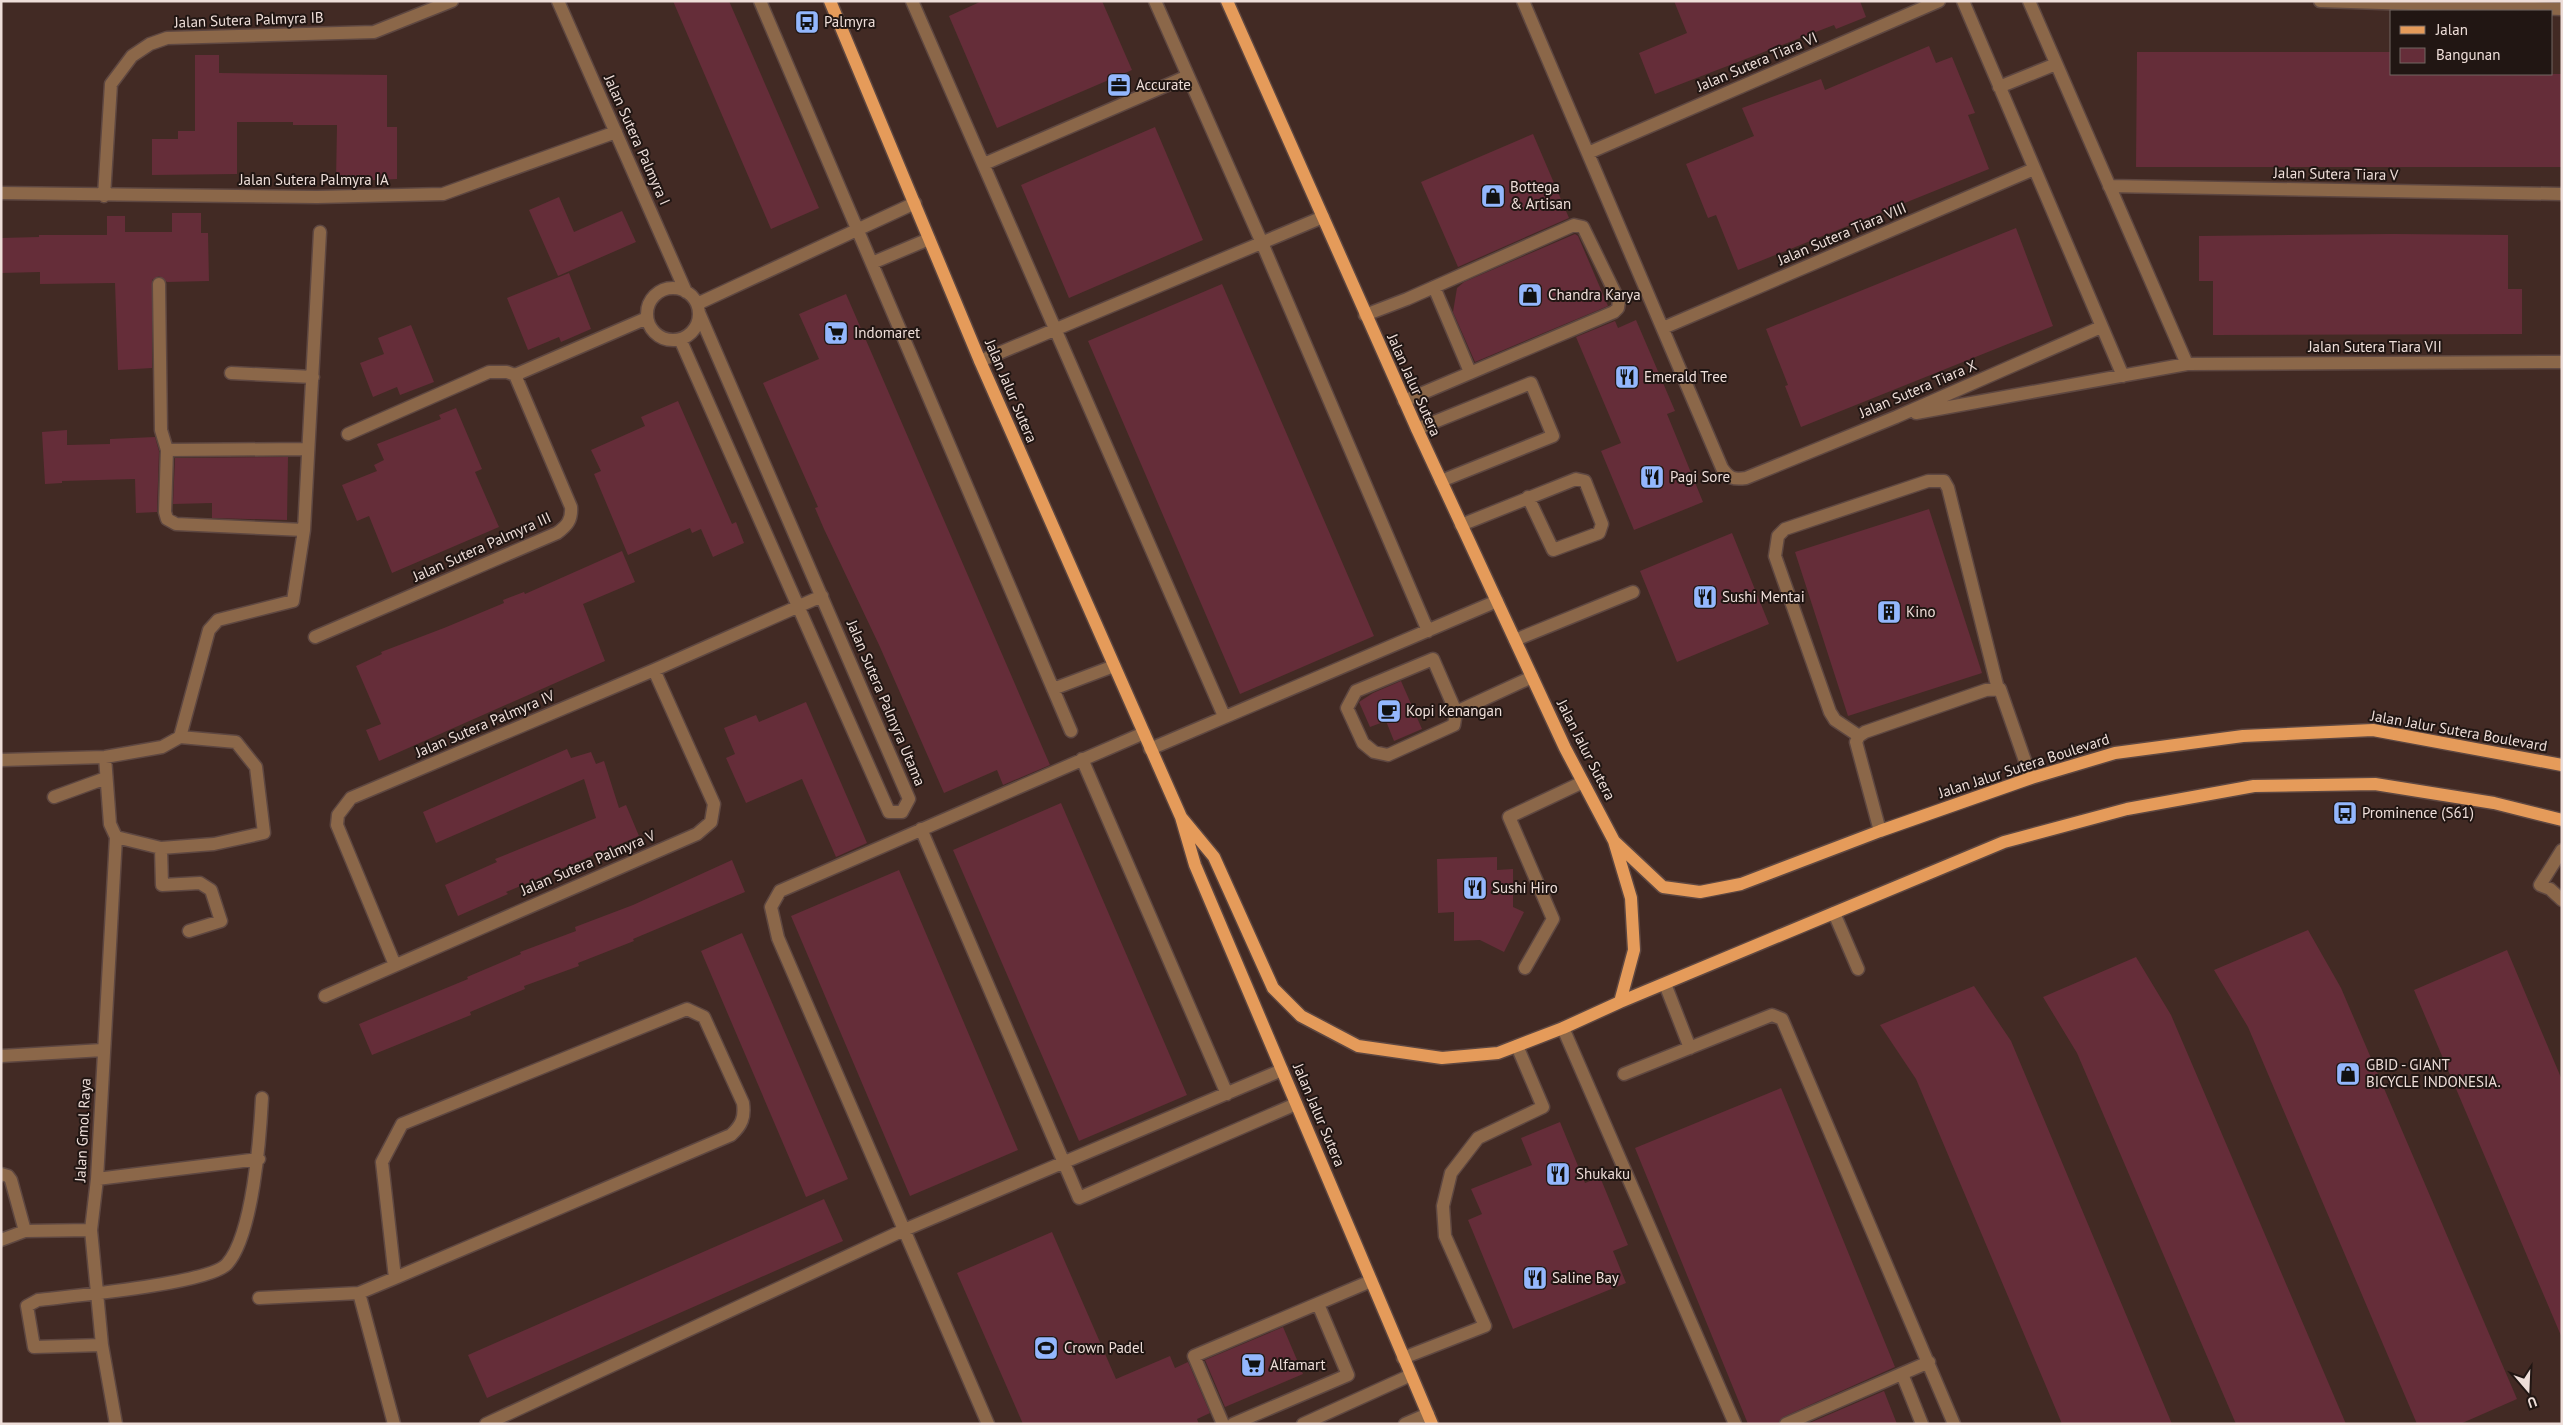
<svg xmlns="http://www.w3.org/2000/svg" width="2563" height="1425" font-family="'PT Sans',sans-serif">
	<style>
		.building { fill: #652d39 }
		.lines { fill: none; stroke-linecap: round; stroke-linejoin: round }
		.minor-casing { stroke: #5e4741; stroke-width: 15 }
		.major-casing { stroke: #5e4741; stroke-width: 15 }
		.minor { stroke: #8b6749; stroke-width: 12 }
		.major { stroke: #e59b5a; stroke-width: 12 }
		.labels { text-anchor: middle; stroke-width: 4; stroke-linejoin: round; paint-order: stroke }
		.street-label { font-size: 15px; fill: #eeded9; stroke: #211613 }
		.poi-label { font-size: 15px; fill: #eeded9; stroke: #211613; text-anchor: start }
	</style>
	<rect width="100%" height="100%" fill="#422a24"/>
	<path class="building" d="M673 1H729L819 208 771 229Z
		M982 1H1102L1132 70 997 128 949 16Z
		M1674 1H1860L1866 17 1836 29 1834 25 1655 94 1639 53 1687 33Z
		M1929 46 1936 63 1952 57 1975 113 1968 115 1989 169 1738 270 1716 215 1708 218 1686 164 1754 136 1742 108 1821 79 1825 90Z
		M2137 52H2392V74H2562V167H2136Z
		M195 55H219V73L387 75V127H397V179L336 182 337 125H293V122H237V174L152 175V139H178V131H195Z
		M1155 127 1203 240 1069 298 1021 185Z
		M1533 134 1569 218 1458 267 1421 182Z
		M559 197 574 232 622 211 636 242 558 276 529 210Z
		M172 213H201V233H208L209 281 167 282 159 276 152 280V368L118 370 115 283 40 284V272L1 273V238L39 237V235H107V216H125V232H172Z
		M2016 228 2053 326 1801 427 1785 386 1788 385 1766 329Z
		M1575 234 1578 236 1608 306 1475 362 1453 312 1457 288 1464 282Z
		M2393 234 2508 235V289H2522V334L2213 335V281H2199V236Z
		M569 273 591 329 561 342 559 337 528 350 507 298Z
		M1222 284 1374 636 1240 694 1088 341Z
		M846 294 1050 765 1003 785 997 770 944 793 880 647 824 529 815 508 818 507 763 383 819 359 799 314Z
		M1636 320 1675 411 1667 414 1703 502 1634 530 1601 451 1621 443 1576 337 1615 321 1618 328Z
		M411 325 434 382 400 395 397 387 373 397 360 363 384 354 378 338Z
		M678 401 732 524 736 522 744 543 713 557 701 529 692 533 690 528 628 555 594 474 601 471 591 450 645 426 641 417Z
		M456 408 482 469 475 472 499 527 392 573 369 516 357 521 342 485 377 471 374 465 384 460 377 444 441 419 439 415Z
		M67 430V445L110 444V439L155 437 159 451 157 512 136 513 135 479 62 481V483L45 484 42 432Z
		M288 457 287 520 212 518V503L173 504 175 458Z
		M1929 509 1982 673 1848 716 1795 552Z
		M1732 533 1769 624 1677 662 1640 571Z
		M622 551 635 582 583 604 605 661 379 761 366 730 381 724 356 666 382 654 381 652 444 628 504 603 503 600 524 592 525 594Z
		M1401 681 1422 729 1394 741 1386 721 1370 727 1359 702 1373 693Z
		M806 702 867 843 836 857 802 779 746 803 726 758 735 754 724 728 756 715 759 722Z
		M567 749 571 758 591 752 596 764 604 761 619 808 626 805 639 836 506 892 508 894 458 916 445 885 497 862 495 859 596 818 584 779 436 843 423 812Z
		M1061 803 1187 1095 1079 1141 953 850Z
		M1497 857V870L1513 869V907L1524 912 1504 952 1480 940 1454 941V912L1438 913 1437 859Z
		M732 860 745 892 633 939 634 941 578 963 579 966 524 986 525 989 470 1012 471 1015 372 1055 359 1024 468 979 467 977 521 954 520 952 576 931 575 927 633 905Z
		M899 870 1018 1150 910 1196 791 916Z
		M2308 930 2341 988 2517 1399 2460 1424H2417L2248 1027 2214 970Z
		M742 933 848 1179 806 1197 701 951Z
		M2507 950 2562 1080V1338L2414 990Z
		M2136 957 2171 1015 2346 1424H2236L2077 1053 2043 997Z
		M1974 986 2011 1041 2172 1424H2062L1916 1079 1880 1025Z
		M1781 1088 1895 1367 1783 1417 1778 1424H1748L1635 1148Z
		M1560 1122 1585 1183 1600 1177 1628 1245 1613 1251 1626 1283 1513 1329 1468 1220 1482 1214 1471 1189 1532 1165 1521 1138Z
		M824 1199 843 1241 487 1398 468 1355Z
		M1052 1232 1116 1379 1170 1356 1175 1368 1188 1362 1210 1413 1197 1419 1199 1424H1023L957 1273Z
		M1283 1327 1303 1374 1225 1407 1205 1360Z
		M1884 1391 1897 1424H1807Z"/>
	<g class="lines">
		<defs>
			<path id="minor" d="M558 1 686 292
				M760 1 1071 731
				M912 1 1224 716
				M1155 1 1262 243 1428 631
				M1523 1 1722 468C1729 478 1733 480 1746 478L1896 417 2101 327
				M1963 1 2123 376
				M2029 1 2187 364
				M2320 1 2562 9
				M1999 87 2056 64
				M1588 153 1939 1
				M984 164 1188 76
				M2109 186 2562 194
				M1 193 317 197 443 194 616 132
				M104 196 111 84 132 56 150 44 167 38 374 32 452 1
				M872 263 929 239
				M159 284 161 430 167 450 308 449
				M1434 287 1470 372
				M647 314a26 26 0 1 1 52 0a26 26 0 1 1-52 0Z
				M697 304 915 203
				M1365 315 1407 299 1574 225 1583 227 1619 301 1618 308 1614 312 1404 401
				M1663 328 2034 169
				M680 339 889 812H902L909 799 699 313
				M980 361 1323 217
				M231 373 313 377
				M1916 413 2187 364 2562 362
				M1417 429 1531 383 1553 436 1441 481
				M348 434 489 372H507L515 375 647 318
				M167 450 165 512 167 519 176 524 304 530
				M1461 525 1576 479 1585 481 1602 524 1599 533 1553 550 1528 497
				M315 637 557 533C567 526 572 520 571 507L515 375
				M1515 640 1633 592
				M1433 659 1456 712 1454 725 1388 755 1374 752 1363 743 1347 708 1356 691Z
				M1053 689 1114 666
				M1456 712 1532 677
				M1859 736 1835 720 1830 712 1775 556 1778 536 1785 529 1928 481H1944L1948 488 1998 689
				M180 737 209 630 218 620 293 601 304 530 320 232
				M1150 749 1497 601
				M1082 759 1227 1094
				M1 760 105 757 162 747 180 737 236 742 256 767 264 833 214 844 161 848 116 837 110 824 105 757
				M54 797 106 778
				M921 829 1079 1198 1296 1104
				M1880 831 1856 742 1859 736 1865 732 1986 690 2000 689 2031 778
				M161 848 162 885 200 883 211 890 221 921 189 931
				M2562 850 2540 885 2550 889 2562 900
				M1834 913 1858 969
				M395 965 337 825 338 815 351 798 654 670 822 596
				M1525 968 1553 919 1509 817 1583 782
				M1665 984 1690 1048
				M325 996 697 834 711 822 714 804 654 670
				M1563 1028 1735 1424
				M1 1056 103 1050
				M1624 1074 1772 1015 1782 1019 1954 1424
				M1 1174 8 1176 11 1180 25 1231
				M97 1179 259 1159
				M1 1240 25 1231 91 1230
				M359 1293 394 1424
				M259 1298 359 1293 395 1278 731 1135C742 1125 745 1117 743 1103L704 1017 687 1009 402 1124 382 1162 395 1278
				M102 1345 34 1347 27 1306 38 1300C71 1296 209 1284 227 1264 253 1235 260 1137 262 1098
				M1403 1358 1485 1326 1445 1236 1443 1206 1451 1173 1478 1138 1543 1107 1517 1046
				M1902 1374 1922 1424
				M116 1424 102 1345 91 1230 97 1179 116 837
				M486 1424 904 1230 1282 1070
				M988 1424 778 938 771 907 780 891 1144 733
				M1223 1424 1194 1356 1371 1281
				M1233 1424 1348 1375 1318 1304
				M1303 1424 1411 1375
				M1405 1424 1428 1414
				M1786 1424 1929 1362"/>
			<path id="major" d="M830 1 980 361 1181 817 1195 865 1432 1424
				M1227 1 1417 429 1565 748 1614 841 1631 898 1634 950 1620 1002
				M1181 817 1214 857 1273 988 1301 1016 1358 1046 1442 1058 1498 1053 1563 1028 1620 1002 2004 842 2127 809 2254 786 2375 784 2494 803 2562 820
				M1614 841 1663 887 1700 892 1741 884 1880 831 2031 778 2115 753 2243 736 2373 730 2562 765"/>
		</defs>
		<use href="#minor" class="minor-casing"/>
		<use href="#major" class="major-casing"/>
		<use href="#minor" class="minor"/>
		<use href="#major" class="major"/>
	</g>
	<defs>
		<symbol id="bus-square" viewBox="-11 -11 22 22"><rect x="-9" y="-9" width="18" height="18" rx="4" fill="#93b7fd" stroke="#211613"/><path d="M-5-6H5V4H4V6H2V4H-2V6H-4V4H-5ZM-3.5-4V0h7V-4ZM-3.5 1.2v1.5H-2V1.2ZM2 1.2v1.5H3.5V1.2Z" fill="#111"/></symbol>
		<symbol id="office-square" viewBox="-11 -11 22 22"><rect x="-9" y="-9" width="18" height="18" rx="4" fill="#93b7fd" stroke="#211613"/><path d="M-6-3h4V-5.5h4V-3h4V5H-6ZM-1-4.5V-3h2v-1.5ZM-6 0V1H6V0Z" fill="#111"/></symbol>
		<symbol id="shop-square" viewBox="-11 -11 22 22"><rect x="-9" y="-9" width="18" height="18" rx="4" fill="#93b7fd" stroke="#211613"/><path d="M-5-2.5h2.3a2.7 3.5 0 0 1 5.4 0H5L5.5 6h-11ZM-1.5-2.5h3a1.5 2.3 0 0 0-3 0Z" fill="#111"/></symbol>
		<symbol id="supermarket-square" viewBox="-11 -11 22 22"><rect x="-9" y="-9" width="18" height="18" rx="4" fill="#93b7fd" stroke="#211613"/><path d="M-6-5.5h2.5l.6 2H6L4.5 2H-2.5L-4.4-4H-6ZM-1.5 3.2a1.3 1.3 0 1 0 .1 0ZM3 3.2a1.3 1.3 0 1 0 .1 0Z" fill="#111"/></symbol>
		<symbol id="restaurant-square" viewBox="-11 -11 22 22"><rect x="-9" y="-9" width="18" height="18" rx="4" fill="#93b7fd" stroke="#211613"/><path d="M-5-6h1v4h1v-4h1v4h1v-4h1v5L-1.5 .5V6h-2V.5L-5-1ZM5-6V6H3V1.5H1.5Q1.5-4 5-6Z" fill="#111"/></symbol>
		<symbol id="building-square" viewBox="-11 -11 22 22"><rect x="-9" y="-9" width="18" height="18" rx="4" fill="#93b7fd" stroke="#211613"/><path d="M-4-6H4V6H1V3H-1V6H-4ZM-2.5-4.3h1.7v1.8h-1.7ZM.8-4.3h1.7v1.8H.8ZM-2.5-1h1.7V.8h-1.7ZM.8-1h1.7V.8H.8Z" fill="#111"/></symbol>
		<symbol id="cafe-square" viewBox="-11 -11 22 22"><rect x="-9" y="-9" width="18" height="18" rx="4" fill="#93b7fd" stroke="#211613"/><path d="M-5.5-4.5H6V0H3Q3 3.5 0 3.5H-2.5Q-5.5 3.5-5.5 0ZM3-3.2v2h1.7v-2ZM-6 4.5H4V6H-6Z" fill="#111"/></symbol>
		<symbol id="stadium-square" viewBox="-11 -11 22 22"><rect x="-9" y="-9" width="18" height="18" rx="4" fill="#93b7fd" stroke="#211613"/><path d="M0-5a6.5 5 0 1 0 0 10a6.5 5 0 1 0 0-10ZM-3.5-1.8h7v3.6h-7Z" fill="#111"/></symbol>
	</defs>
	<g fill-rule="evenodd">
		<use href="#bus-square" x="793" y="8" width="28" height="28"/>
		<use href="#office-square" x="1105" y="71" width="28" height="28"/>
		<use href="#shop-square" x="1479" y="182" width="28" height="28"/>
		<use href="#shop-square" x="1516" y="281" width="28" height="28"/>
		<use href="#supermarket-square" x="822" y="319" width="28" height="28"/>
		<use href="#restaurant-square" x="1613" y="363" width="28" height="28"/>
		<use href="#restaurant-square" x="1638" y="463" width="28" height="28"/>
		<use href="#restaurant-square" x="1691" y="583" width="28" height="28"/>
		<use href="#building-square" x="1875" y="598" width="28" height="28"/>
		<use href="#cafe-square" x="1375" y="697" width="28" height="28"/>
		<use href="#bus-square" x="2331" y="799" width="28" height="28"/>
		<use href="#restaurant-square" x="1461" y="874" width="28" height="28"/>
		<use href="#shop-square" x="2334" y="1060" width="28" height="28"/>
		<use href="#restaurant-square" x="1544" y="1160" width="28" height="28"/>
		<use href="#restaurant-square" x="1521" y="1264" width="28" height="28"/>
		<use href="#stadium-square" x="1032" y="1334" width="28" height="28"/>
		<use href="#supermarket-square" x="1239" y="1351" width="28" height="28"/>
	</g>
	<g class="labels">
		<g class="street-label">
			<text transform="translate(249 20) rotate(-2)" y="5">Jalan Sutera Palmyra IB</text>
			<text transform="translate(1757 62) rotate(-23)" y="5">Jalan Sutera Tiara VI</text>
			<text transform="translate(637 140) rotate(66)" y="5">Jalan Sutera Palmyra I</text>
			<text transform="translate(2336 174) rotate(1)" y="5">Jalan Sutera Tiara V</text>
			<text x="314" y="185">Jalan Sutera Palmyra IA</text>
			<text transform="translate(1842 234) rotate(-23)" y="5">Jalan Sutera Tiara VIII</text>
			<text x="2375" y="352">Jalan Sutera Tiara VII</text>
			<text transform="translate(1414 385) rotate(66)" y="5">Jalan Jalur Sutera</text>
			<text transform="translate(1918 389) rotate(-23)" y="5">Jalan Sutera Tiara X</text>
			<text transform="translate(1011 391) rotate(67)" y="5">Jalan Jalur Sutera</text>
			<text transform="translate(482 547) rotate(-24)" y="5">Jalan Sutera Palmyra III</text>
			<text transform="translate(886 703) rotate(67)" y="5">Jalan Sutera Palmyra Utama</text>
			<text transform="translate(485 724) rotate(-23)" y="5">Jalan Sutera Palmyra IV</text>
			<text transform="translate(2459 731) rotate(10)" y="5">Jalan Jalur Sutera Boulevard</text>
			<text transform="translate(1586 750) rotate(63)" y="5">Jalan Jalur Sutera</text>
			<text transform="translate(2024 766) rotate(-18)" y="5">Jalan Jalur Sutera Boulevard</text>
			<text transform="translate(588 863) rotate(-23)" y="5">Jalan Sutera Palmyra V</text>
			<text transform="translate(1319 1115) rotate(67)" y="5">Jalan Jalur Sutera</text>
			<text transform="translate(83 1130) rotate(-87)" y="5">Jalan Gmol Raya</text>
		</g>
		<g class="poi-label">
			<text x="824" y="27">Palmyra</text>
			<text x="1136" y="90">Accurate</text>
			<text x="1510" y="192">Bottega<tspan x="1510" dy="17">&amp; Artisan</tspan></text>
			<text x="1548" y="300">Chandra Karya</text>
			<text x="854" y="338">Indomaret</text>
			<text x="1644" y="382">Emerald Tree</text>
			<text x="1670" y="482">Pagi Sore</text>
			<text x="1722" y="602">Sushi Mentai</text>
			<text x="1906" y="617">Kino</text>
			<text x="1406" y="716">Kopi Kenangan</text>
			<text x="2362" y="818">Prominence (S61)</text>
			<text x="1492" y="893">Sushi Hiro</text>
			<text x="2366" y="1070">GBID - GIANT<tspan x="2366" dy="17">BICYCLE INDONESIA.</tspan></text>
			<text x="1576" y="1179">Shukaku</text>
			<text x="1552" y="1283">Saline Bay</text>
			<text x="1064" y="1353">Crown Padel</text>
			<text x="1270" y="1370">Alfamart</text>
		</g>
	</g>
	<rect width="2563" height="1425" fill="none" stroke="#eeded9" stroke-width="5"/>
	<rect x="2390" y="10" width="162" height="65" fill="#211613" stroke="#736662"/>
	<rect x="2400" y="26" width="25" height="8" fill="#e59b5a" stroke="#736662"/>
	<text x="2436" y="35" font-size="15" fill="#eeded9">Jalan</text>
	<rect x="2400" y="48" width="25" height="15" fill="#652d39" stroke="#736662"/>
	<text x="2436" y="60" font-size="15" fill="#eeded9">Bangunan</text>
	<g transform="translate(2528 1390) rotate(161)" stroke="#211613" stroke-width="4" paint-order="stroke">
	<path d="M0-4L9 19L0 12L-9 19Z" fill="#eeded9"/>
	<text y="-8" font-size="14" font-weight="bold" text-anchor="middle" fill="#eeded9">U</text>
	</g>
</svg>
